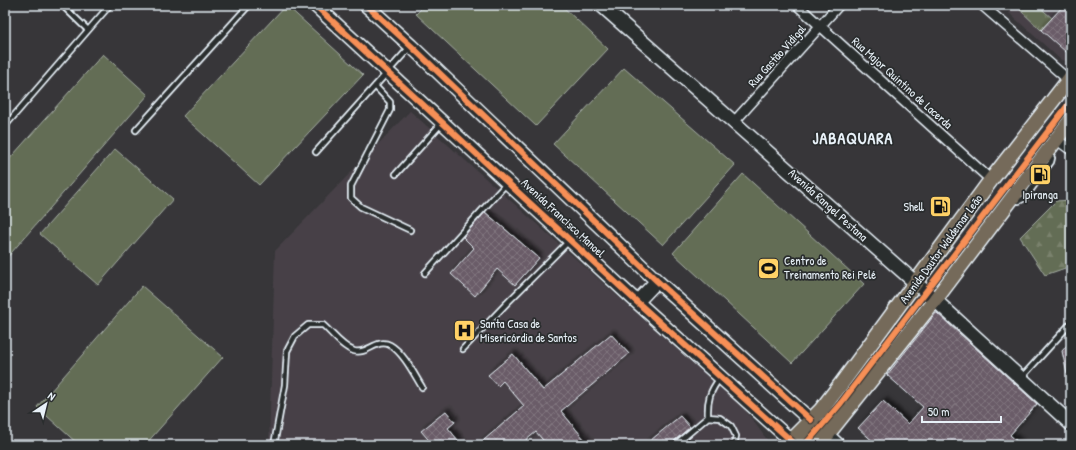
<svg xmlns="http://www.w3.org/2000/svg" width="1076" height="450" font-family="'Patrick Hand',sans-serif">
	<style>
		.built { fill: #474147 }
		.grass { fill: url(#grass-tufts); stroke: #a6afa6 }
		.forest { fill: url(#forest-firs); stroke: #a6afa6 }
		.pitch { fill: #646d54; stroke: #a6afa6 }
		.building { fill: url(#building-cross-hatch); stroke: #e8f1f8; filter: url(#shadow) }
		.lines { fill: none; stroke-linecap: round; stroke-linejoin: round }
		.lane-casing { stroke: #e8f1f8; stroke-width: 8 }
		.street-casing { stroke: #e8f1f8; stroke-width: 12 }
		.secondary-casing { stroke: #e8f1f8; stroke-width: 16 }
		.primary-casing { stroke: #e8f1f8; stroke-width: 17 }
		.lane { stroke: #2a2d2e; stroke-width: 4.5 }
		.street { stroke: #2a2d2e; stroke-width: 9 }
		.secondary { stroke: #2a2d2e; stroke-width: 13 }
		.primary { stroke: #746a5a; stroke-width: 14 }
		.cycleway-casing { stroke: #2a2d2e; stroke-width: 8 }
		.cycleway { stroke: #f78f57; stroke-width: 6 }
		.labels { text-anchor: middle; stroke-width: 3.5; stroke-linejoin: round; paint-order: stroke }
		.street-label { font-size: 12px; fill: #e8f1f8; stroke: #2a2d2e }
		.poi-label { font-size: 12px; fill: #e8f1f8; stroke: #2a2d2e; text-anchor: start }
		.district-label { font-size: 16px; font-weight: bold; letter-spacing: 1px; fill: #e8f1f8; stroke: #2a2d2e }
	</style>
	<defs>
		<pattern id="grass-tufts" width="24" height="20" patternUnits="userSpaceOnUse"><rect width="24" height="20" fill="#646d54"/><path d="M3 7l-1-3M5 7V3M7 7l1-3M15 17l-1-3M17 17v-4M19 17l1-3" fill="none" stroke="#7a826d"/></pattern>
		<pattern id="forest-firs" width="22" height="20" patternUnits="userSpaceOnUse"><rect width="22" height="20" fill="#646d54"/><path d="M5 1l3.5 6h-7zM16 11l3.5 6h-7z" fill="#7a826d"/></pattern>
		<pattern id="building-cross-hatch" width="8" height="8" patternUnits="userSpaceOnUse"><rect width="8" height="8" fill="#6b5c67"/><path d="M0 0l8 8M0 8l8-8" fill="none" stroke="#80747e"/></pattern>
		<filter id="shadow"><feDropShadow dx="3.5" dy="-3.5" stdDeviation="2" flood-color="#0009"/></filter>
	</defs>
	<rect width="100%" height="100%" fill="#373639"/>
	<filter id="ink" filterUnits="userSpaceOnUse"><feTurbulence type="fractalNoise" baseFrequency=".025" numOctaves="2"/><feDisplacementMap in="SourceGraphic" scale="8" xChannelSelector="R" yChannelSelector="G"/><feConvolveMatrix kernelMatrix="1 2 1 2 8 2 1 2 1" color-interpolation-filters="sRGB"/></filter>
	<g filter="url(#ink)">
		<path class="built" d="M1017 5H1071V58L1067 61 1061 60 1009 13Z
			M410 111 745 410 768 441 763 445H269L275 251Z"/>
		<path class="grass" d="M1025 5H1037L1052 18 1041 30 1020 10Z"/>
		<path class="forest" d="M1071 200V266L1045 275 1020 237 1056 201Z"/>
		<path class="pitch" d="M286 5 363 75 259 185 183 116Z
			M425 5H561L608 49 536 126 416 14Z
			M103 54 148 95 5 260V164Z
			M624 68 735 165 663 245 553 144Z
			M115 149 173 199 98 285 40 234Z
			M743 174 864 284 792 363 673 253Z
			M142 286 223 357 145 445H79L37 407Z"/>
		<path class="building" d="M1064 5H1071V46L1066 52 1041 30Z
			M485 212 539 258 515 285 497 269 475 296 451 274 474 248 463 237Z
			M936 313H937L1037 404 1010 435 1021 445H877L858 428 883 401 908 424 923 407 887 375Z
			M611 334 629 354 561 411 589 445H547L536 432 520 445H478L524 406 503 381 498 386 488 375 513 354 543 390Z
			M1071 341V374H1067L1062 351Z
			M446 411 455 422 448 428 462 445H433L421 431Z
			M680 416 690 427 673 442 671 445H645Z"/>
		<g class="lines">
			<defs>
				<path id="lane" d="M62 5 88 30
					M375 86 390 102V110L351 186V198L361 207 410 230
					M5 126 110 5
					M136 130 249 5
					M316 152 410 47
					M396 174 441 124
					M1013 200 1019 201 1025 198 1051 162 1052 158 1049 154
					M425 273 507 183
					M463 349 507 303 569 241
					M1022 377 1071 323
					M708 417C707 400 710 391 720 378
					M274 445 285 385 287 351 295 336 308 325H323C332 333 342 347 354 351 367 355 377 338 390 345 403 352 414 374 422 387
					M675 445 708 417 720 418 731 426 736 436 734 445"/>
				<path id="street" d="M797 5 991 180
					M982 5 1071 82
					M734 122 839 5
					M1056 139 1071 150"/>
				<path id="secondary" d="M315 5 637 302 796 445
					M366 5 411 46 657 281 838 445
					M601 5 935 300 1071 424
					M637 302 657 281"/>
				<path id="primary" d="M786 445 821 410 841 384 991 180 1071 77
					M803 445 812 424
					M817 445 827 435 935 300 1071 120"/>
			</defs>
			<use href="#lane" class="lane-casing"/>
			<use href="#street" class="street-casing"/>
			<use href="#secondary" class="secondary-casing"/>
			<use href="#primary" class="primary-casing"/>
			<use href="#lane" class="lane"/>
			<use href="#street" class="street"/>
			<use href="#secondary" class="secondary"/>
			<use href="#primary" class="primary"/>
			<defs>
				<path id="cycleway" d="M315 5 637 302 796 445
					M366 5 411 46 657 281 811 420
					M805 445 841 403 1071 101"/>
			</defs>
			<use href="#cycleway" class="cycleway-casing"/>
			<use href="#cycleway" class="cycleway"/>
		</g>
	</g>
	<defs>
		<symbol id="fuel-square" viewBox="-11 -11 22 22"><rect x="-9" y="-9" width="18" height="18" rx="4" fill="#ffd166" stroke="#2a2d2e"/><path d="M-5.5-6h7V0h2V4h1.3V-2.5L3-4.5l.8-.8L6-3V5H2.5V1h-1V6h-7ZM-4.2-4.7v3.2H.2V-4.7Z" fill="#111"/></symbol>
		<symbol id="stadium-square" viewBox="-11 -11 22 22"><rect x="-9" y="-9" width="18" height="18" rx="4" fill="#ffd166" stroke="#2a2d2e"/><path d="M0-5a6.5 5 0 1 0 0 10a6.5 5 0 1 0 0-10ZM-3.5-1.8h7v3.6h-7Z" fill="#111"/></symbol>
		<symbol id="hospital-square" viewBox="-11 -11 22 22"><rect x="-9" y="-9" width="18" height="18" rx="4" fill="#ffd166" stroke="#2a2d2e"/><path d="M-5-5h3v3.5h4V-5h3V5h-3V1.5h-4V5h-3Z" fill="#111"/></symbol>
	</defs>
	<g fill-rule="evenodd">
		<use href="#fuel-square" x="1028" y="162" width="25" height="25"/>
		<use href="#fuel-square" x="928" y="194" width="25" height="25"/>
		<use href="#stadium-square" x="756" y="256" width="25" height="25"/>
		<use href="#hospital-square" x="452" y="318" width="25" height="25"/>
	</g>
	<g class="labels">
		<g class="street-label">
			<text transform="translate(777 56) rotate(-48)" y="4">Rua Gastão Vidigal</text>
			<text transform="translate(902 83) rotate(42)" y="4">Rua Major Quintino de Lacerda</text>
			<text transform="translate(828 205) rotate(42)" y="4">Avenida Rangel Pestana</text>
			<text transform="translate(563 218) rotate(43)" y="4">Avenida Francisco Manoel</text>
			<text transform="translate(941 249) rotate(-54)" y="4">Avenida Doutor Waldemar Leão</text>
		</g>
		<g class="poi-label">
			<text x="1040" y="199" text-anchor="middle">Ipiranga</text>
			<text x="924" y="211" text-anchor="end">Shell</text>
			<text x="784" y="265">Centro de<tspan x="784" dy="14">Treinamento Rei Pelé</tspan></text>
			<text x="480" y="328">Santa Casa de<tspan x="480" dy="14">Misericórdia de Santos</tspan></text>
		</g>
		<g class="district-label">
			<text x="853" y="144">JABAQUARA</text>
		</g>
	</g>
	<rect width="1076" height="450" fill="none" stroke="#2a2d2e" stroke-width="20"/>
	<rect x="10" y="10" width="1056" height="430" fill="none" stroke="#e8f1f8" stroke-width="1.5" filter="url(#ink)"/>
	<g transform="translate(46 404) rotate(35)" stroke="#2a2d2e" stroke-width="3" paint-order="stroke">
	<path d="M0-3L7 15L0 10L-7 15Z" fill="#e8f1f8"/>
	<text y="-6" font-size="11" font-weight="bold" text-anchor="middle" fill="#e8f1f8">N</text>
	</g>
	<path d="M922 416v6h79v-6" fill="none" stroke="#e8f1f8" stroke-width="2"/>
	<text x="928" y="416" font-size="12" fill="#e8f1f8" stroke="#2a2d2e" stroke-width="3" paint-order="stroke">50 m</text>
</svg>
